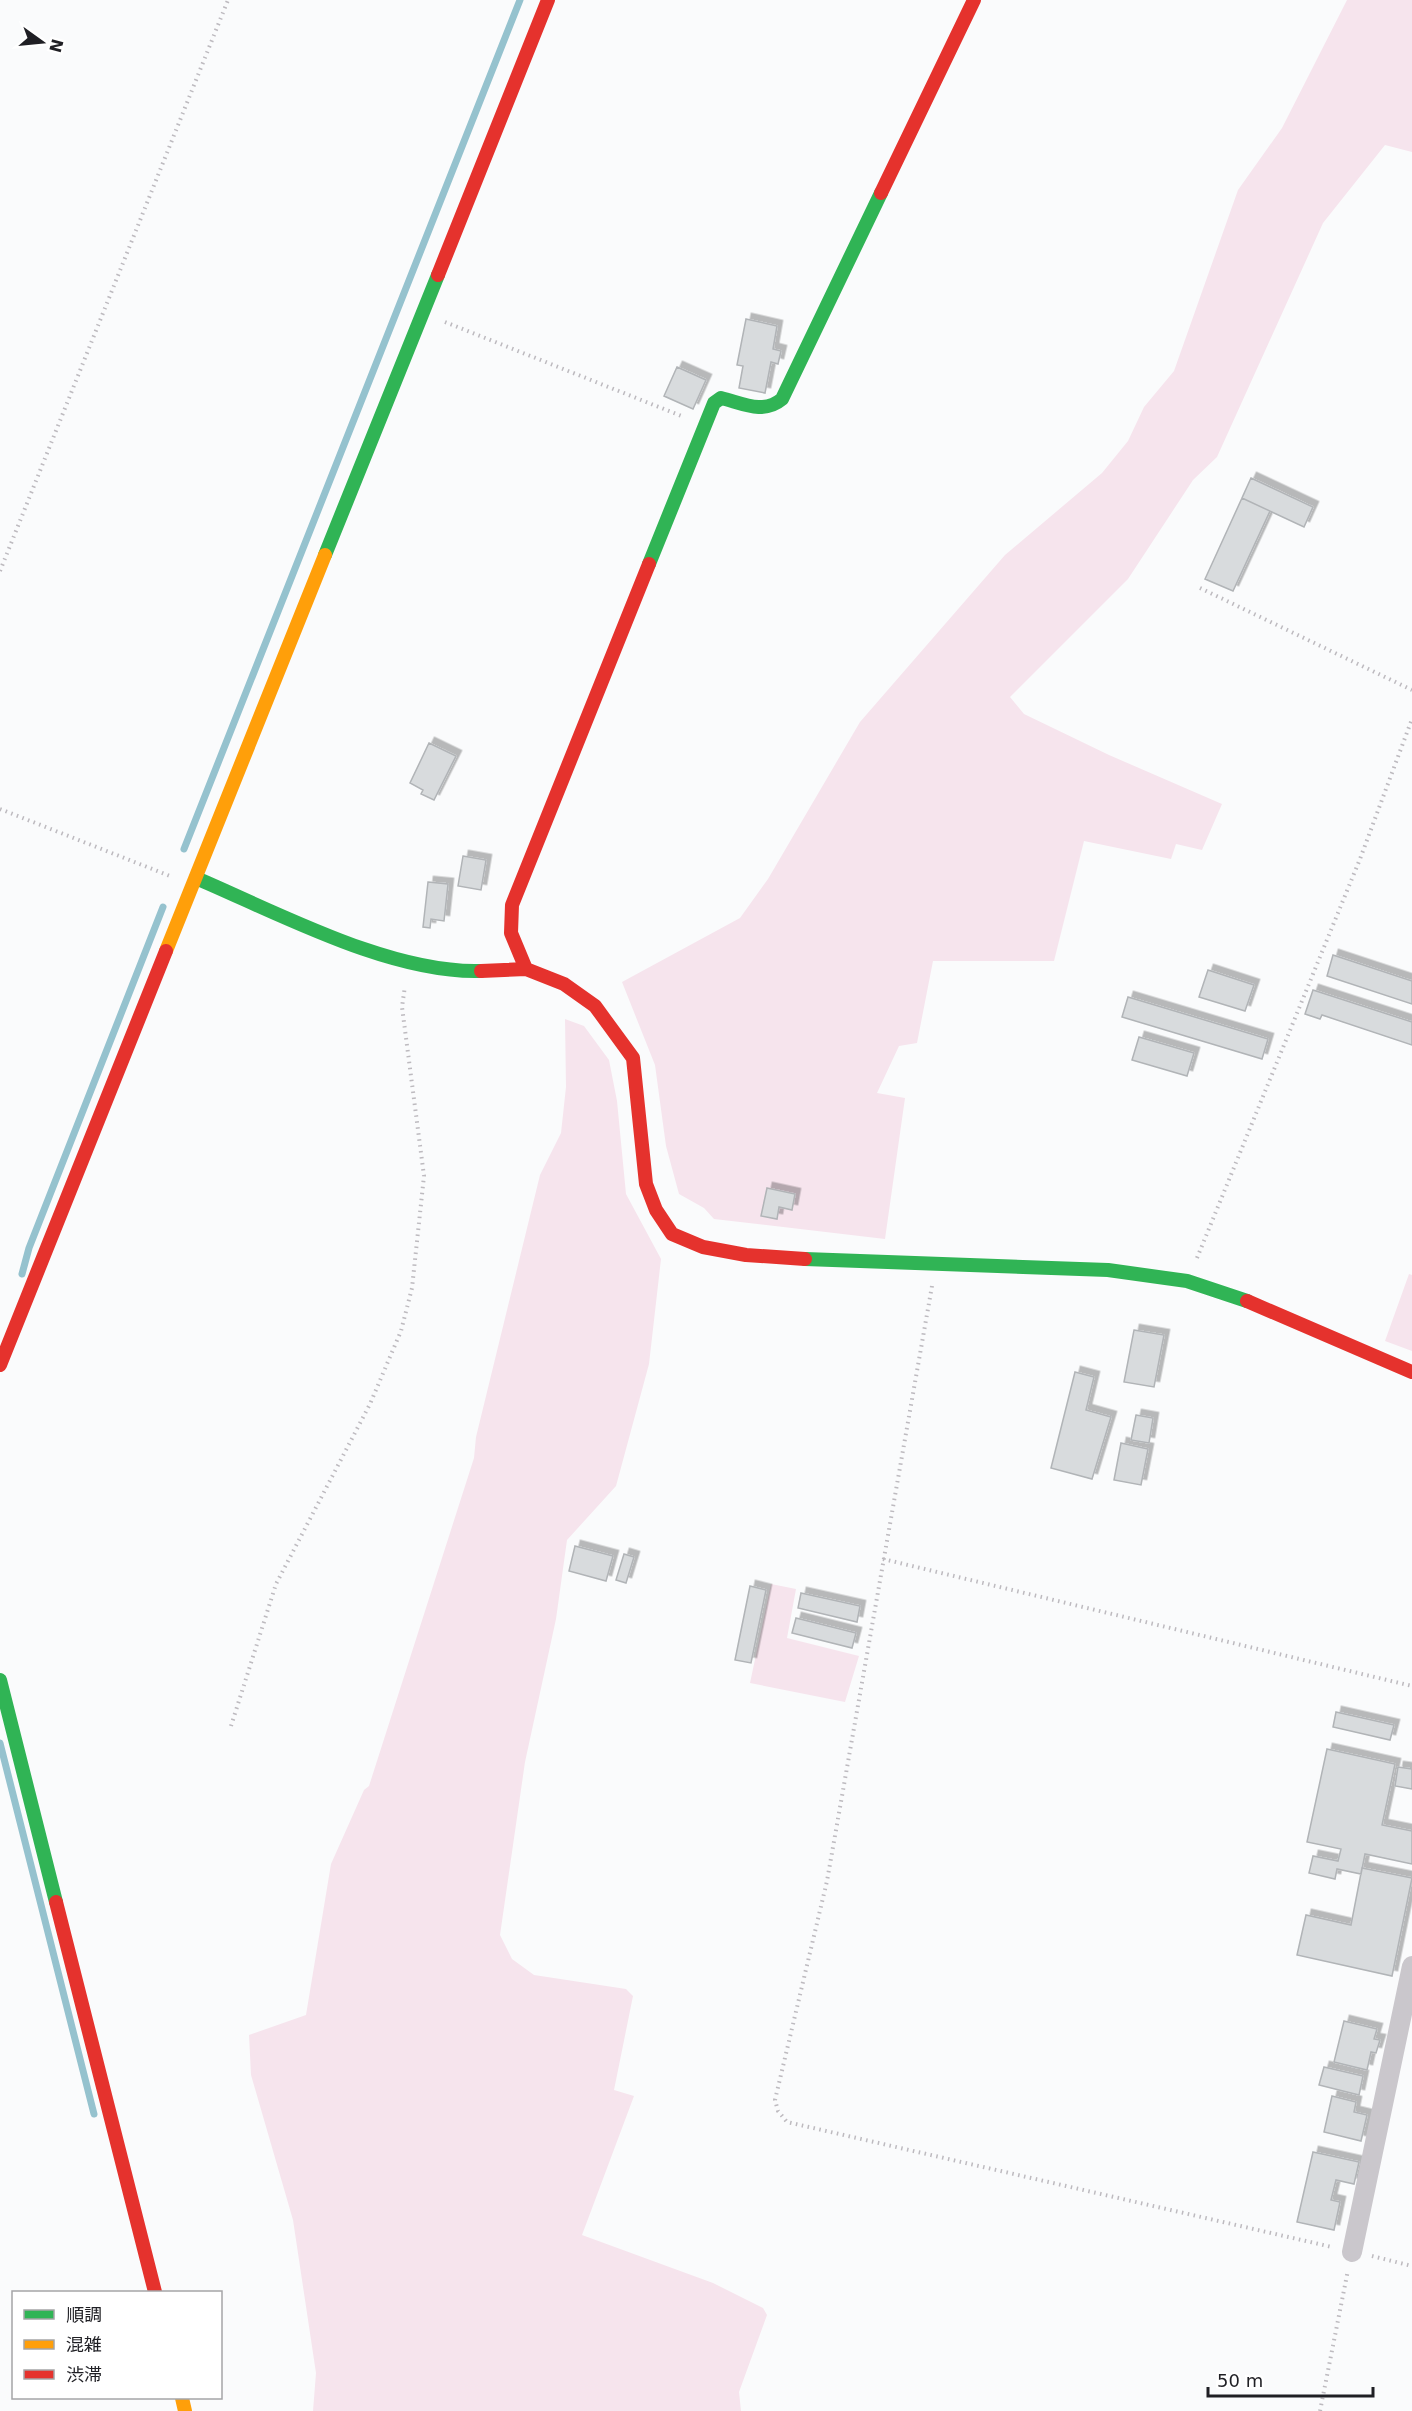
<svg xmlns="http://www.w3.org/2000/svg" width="1412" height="2411" font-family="'DejaVu Sans','Noto Sans JP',sans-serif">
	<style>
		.green { fill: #f6e4ed }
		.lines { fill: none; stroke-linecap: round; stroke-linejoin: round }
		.stream { stroke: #95c2ce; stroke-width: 7 }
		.building { fill: #d8dbdd; stroke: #b1b4b7; stroke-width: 1.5; filter: url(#shadow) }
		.path { stroke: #bdbabf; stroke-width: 4; stroke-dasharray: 1.5 4.5; stroke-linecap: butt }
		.street { stroke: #cac7cc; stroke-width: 20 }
		.fast { stroke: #30b455; stroke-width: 14 }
		.slow { stroke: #ff9f0a; stroke-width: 14 }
		.jam { stroke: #e5322d; stroke-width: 14 }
	</style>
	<defs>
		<filter id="shadow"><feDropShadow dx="5.5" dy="-5.5" stdDeviation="0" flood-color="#0004"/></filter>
	</defs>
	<rect width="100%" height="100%" fill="#fafbfc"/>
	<path class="green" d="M1347 0H1412V152L1385 145 1323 223 1217 457 1193 480 1128 579 1010 697 1024 714 1109 755 1222 804 1202 850 1176 844 1171 859 1084 841 1054 961H933L917 1043 899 1046 877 1093 905 1098 885 1239 714 1219 704 1208 679 1194 666 1146 655 1065 622 982 740 918 768 879 860 722 1005 555 1102 473 1128 441 1144 407 1174 371 1238 190 1282 128Z
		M565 1019 584 1026 609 1060 617 1101 626 1194 661 1259 649 1364 616 1486 567 1540 556 1619 525 1762 500 1935 512 1959 534 1975 626 1989 633 1996 614 2090 634 2096 582 2235 713 2283 763 2308 767 2315 739 2392 741 2411H313L316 2373 293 2220 251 2075 249 2035 306 2015 331 1864 364 1790 369 1786 474 1458 476 1437 540 1175 561 1133 566 1087Z
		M1409 1274 1412 1275V1351L1385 1341Z
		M771 1584 796 1589 787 1638 859 1656 845 1702 750 1683Z"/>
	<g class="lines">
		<path class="stream" d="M184 849 520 0
			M22 1274 29 1248 163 907
			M0 1743 94 2114"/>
	</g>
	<path class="building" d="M746 319 777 326 773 349 781 351 778 364 771 362 765 393 739 388 743 366 737 365Z
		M677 367 706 380 693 409 664 396Z
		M1251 478 1313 507 1304 527 1242 498Z
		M1242 498 1270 511 1233 591 1205 579Z
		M429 743 456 756 434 800 421 794 423 790 410 783Z
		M463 856 486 860 481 890 458 886Z
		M428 882 448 884 444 921 431 919 430 928 423 927Z
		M1333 955 1412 981V1004L1327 976Z
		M1208 970 1254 985 1245 1011 1199 997Z
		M1313 990 1412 1022V1045L1322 1015 1320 1019 1305 1014Z
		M1128 997 1268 1039 1262 1059 1122 1017Z
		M1139 1037 1194 1053 1187 1076 1132 1060Z
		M767 1188 795 1194 792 1210 779 1207 777 1219 761 1216Z
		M1134 1330 1164 1335 1154 1387 1124 1382Z
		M1075 1372 1094 1377 1086 1410 1111 1417 1092 1479 1051 1468Z
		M1136 1415 1153 1418 1149 1443 1131 1440Z
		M1121 1443 1148 1449 1141 1485 1114 1480Z
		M575 1546 613 1556 606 1581 569 1571Z
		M624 1554 634 1557 626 1583 616 1580Z
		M750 1586 766 1590 751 1663 735 1660Z
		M801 1593 860 1606 857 1622 798 1608Z
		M796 1618 856 1633 852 1648 792 1633Z
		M1336 1712 1394 1725 1390 1740 1333 1727Z
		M1327 1749 1395 1764 1382 1825 1412 1831V1864L1365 1854 1361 1874 1337 1869 1335 1879 1309 1873 1313 1856 1338 1861 1341 1849 1307 1842Z
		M1398 1767 1412 1769V1789L1395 1786Z
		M1362 1868 1412 1878 1392 1976 1297 1955 1306 1915 1351 1925Z
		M1344 2021 1377 2029 1374 2039 1380 2040 1376 2053 1371 2052 1367 2070 1334 2062Z
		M1324 2067 1363 2076 1359 2095 1319 2085Z
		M1332 2096 1356 2102 1354 2112 1367 2115 1361 2141 1324 2132Z
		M1313 2152 1359 2162 1354 2184 1336 2180 1331 2200 1340 2202 1334 2230 1297 2222Z"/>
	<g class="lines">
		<path class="path" d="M445 322 684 417
			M0 571 228 0
			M1200 588 1412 690
			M0 809 170 876
			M1197 1258 1360 859 1412 719
			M932 1286 827 1881 775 2100 778 2111 787 2122 1332 2247
			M883 1559 1412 1686
			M231 1726 276 1584 370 1404 401 1331 412 1288 424 1176 402 1007 405 986
			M1372 2256 1412 2266
			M1320 2411 1348 2270"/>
		<path class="street" d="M1352 2252 1412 1966"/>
		<path class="fast" d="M325 555 438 275
			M649 564 714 403 721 398C742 403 763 415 782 399L881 193
			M196 878C278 913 391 974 481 971
			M805 1259 1108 1270 1187 1281 1247 1301
			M0 1680 56 1902"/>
		<path class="slow" d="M166 951 325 555
			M182 2398 185 2411"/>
		<path class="jam" d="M881 193 974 0
			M438 275 548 0
			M526 969 511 933 512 905 649 564
			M481 971 526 969 564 984 595 1006 633 1058 646 1184 656 1210 672 1234 703 1247 746 1255 805 1259
			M1247 1301 1412 1372
			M0 1365 166 951
			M56 1902 155 2292"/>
	</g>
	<rect x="12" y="2291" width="210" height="108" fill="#ffffff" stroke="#a5a5a7" stroke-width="1.5"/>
	<rect x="24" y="2310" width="30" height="9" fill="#30b455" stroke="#a5a5a7" stroke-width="1.5"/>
	<text x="66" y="2321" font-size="18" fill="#1f1f24">順調</text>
	<rect x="24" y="2340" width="30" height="9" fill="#ff9f0a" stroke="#a5a5a7" stroke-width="1.5"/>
	<text x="66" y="2351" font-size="18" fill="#1f1f24">混雑</text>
	<rect x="24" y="2370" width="30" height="9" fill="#e5322d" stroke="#a5a5a7" stroke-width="1.5"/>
	<text x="66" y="2381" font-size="18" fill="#1f1f24">渋滞</text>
	<g transform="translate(42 42) rotate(105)" stroke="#ffffff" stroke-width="4.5" paint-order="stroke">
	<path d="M0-4.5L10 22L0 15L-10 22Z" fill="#1f1f24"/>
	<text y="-9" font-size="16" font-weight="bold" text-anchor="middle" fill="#1f1f24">N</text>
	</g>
	<path d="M1208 2387v9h165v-9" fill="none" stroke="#1f1f24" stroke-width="3"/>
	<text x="1217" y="2387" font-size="18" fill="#1f1f24" stroke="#ffffff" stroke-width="4.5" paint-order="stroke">50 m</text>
</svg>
